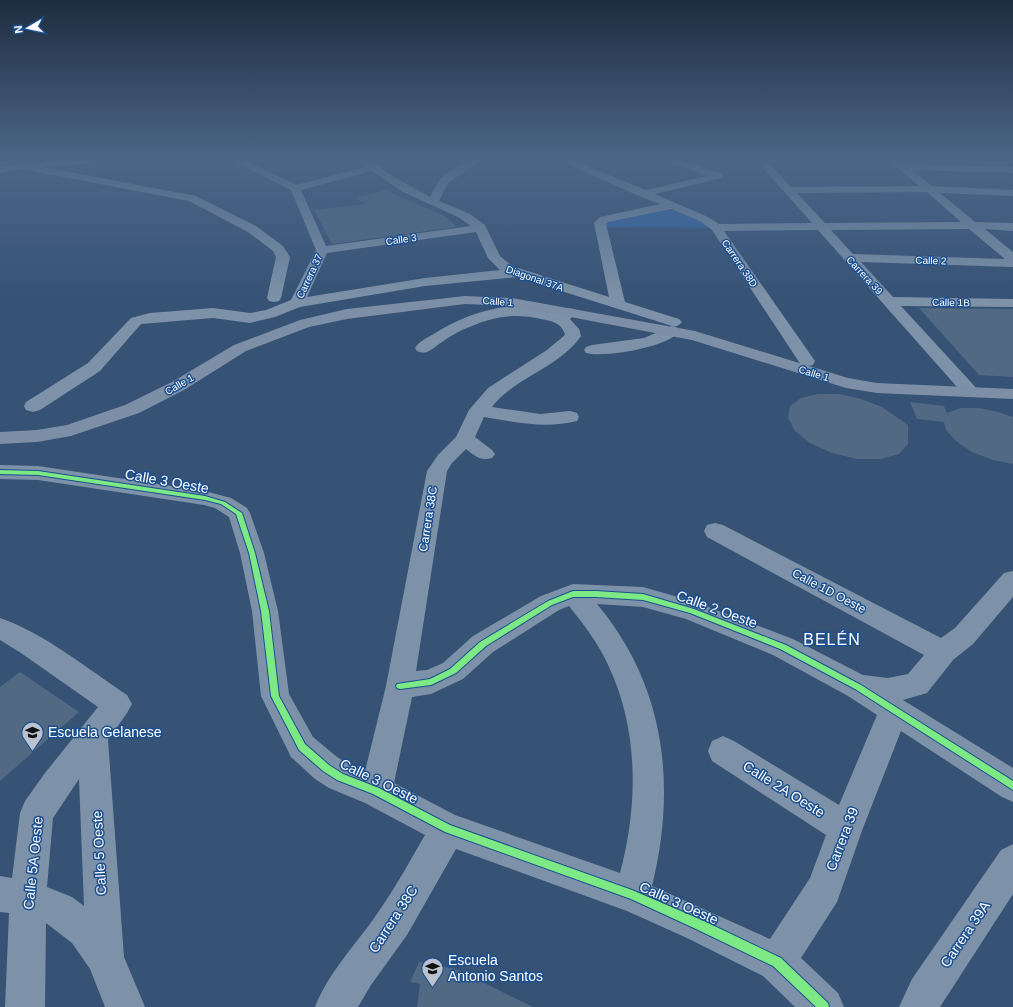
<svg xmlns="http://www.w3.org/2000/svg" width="1013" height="1007" font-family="Helvetica,sans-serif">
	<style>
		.green { fill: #2f66a5 }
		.building { fill: #526984 }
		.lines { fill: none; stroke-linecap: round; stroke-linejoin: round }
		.minor { fill: #7d92a8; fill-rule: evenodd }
		.major { fill: #7d8ea7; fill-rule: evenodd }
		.cycleway-casing { stroke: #1b4f8f; stroke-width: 2 }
		.cycleway { fill: #7ce984; fill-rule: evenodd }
		.labels { text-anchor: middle; stroke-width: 3; stroke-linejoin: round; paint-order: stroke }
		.far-street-label { font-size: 10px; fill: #fff; stroke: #1b4f8f }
		.street-label { font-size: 12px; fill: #fff; stroke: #1b4f8f }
		.near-street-label { font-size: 14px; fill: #fff; stroke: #1b4f8f }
		.near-poi-label { font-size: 14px; fill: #fff; stroke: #1b4f8f; text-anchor: start }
		.near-neighbourhood-label { font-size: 16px; letter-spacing: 1px; fill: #fff; stroke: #1b4f8f }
	</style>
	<rect width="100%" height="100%" fill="#365274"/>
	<path class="green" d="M672 205 716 228 601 227 604 219Z"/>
	<path class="building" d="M385 190 447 217 456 227 332 244 314 210 367 204 355 198Z
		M919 308 1013 309V377L979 375Z
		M818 394H839L861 399 882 407 908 425V444L899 454 881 459H857L832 453 810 443 795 431 788 418 790 406 801 398Z
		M910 402 944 406 947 413 961 408H979L998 412 1013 417V464L993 460 972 452 956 441 946 430 944 422 917 419Z
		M20 672 79 712 0 781V687Z
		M419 962 456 969 533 1007H417L420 984 410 982Z"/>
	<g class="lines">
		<path class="minor" d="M86 158H129L124 161 43 167 196 196 256 226 283 246 290 257 281 298 279 301 274 302 269 301 267 298 276 257 273 251 248 232 189 201 21 169 0 173V167L21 163Z
			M225 158 243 159 296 185 366 167 357 158H368L392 176 430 197 440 179 448 172 472 158H484L448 183 439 201 470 214 485 225 500 256 512 266 609 297 594 223 600 217 660 204 639 196 554 158H567L646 190 707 176 664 160 662 158H676L722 174 723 176 722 178 655 194 708 217 719 224 812 223 754 158H898L905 164 1013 167V173L913 170 932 186 1013 190V196L940 193 975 222 1013 223V231L985 229 1013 252V267L861 262 893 297 1013 299V307L901 306 980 392 977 396 971 397 965 396 818 230 724 231 815 361 813 365 807 366 801 365 712 230 700 221 671 209 608 222 606 224 625 302 679 319 682 322 679 325 674 327 669 325 517 277 425 286 300 307 275 317 250 323 213 318 141 324 100 371 40 410 33 412 26 410 24 406 26 402 88 363 131 318 150 313 213 308 250 313 266 310 291 300 316 250 291 190ZM769 163H892L919 186 791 187ZM372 171 403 192 458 217 471 226 326 246 301 190ZM927 192 961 222 825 223 797 193ZM969 229 1005 259 853 254 831 230ZM476 232 488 258 500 270 425 278 307 297 327 253Z
			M513 306 531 308 558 314C564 309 567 307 574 309L577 312 570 319 579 329 581 336C559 368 515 377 492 407L540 414 570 411 577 413 579 417 577 421C544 429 516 422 484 417L475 437 492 450 495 454 492 458C480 461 475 456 466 449L452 463 447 471 416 671 427 670 443 663 473 636 541 596 573 584 643 587 692 601 793 639 863 675 888 678 908 674 924 655 707 537 704 531 707 525 715 523 723 525 941 638 955 628 1004 573 1013 571V597L973 644 953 660 927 693 903 700 1013 768V802L1002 797 901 731 863 828 837 902 801 958 838 993 844 1007H795L763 976 687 938 627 911 456 849 407 935 371 985 358 1007H315C330 969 359 942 381 908 397 885 411 859 425 835L365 803 329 788 315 779 291 757 261 696 252 611 240 553 229 517 215 508 204 505 38 480 0 479V465L38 466 205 491 231 498 247 508 250 513 264 553 278 611 289 694 313 737 337 757 350 765 365 771 386 686 427 471 438 455 456 437 469 410 488 388 547 350 565 335C562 323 552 321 541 319 517 313 494 316 472 326 460 330 449 337 439 344 436 346 433 349 429 351 425 353 422 353 417 351L415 348C419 342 426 338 432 335 457 319 483 309 513 306ZM597 604 643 607 686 619 773 655 848 696 877 715 839 805 734 741 723 736 712 741 708 751 712 761 826 835 810 878 770 939 652 886C677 785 665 685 597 604ZM569 606C584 625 599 644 609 667 639 731 638 806 620 873L455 815 394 783 412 697 431 694 463 679 493 652 559 610Z
			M672 326 678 328 680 331C669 347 605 358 586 353L584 350 586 347 592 345 644 338Z
			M0 618C44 633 88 669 127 695L132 704 127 713 108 740 124 957 145 1007H105L90 969 72 943 46 923 45 1007H5L9 913 0 912V876L12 878 20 813 25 801 45 773 98 707 21 653 0 640ZM79 779 84 906 72 897 47 887 53 818Z
			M1013 844V894L940 1007H899L912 979 1001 850Z"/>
		<path class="major" d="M465 296 512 298 695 331 848 378 877 383 1013 389V399L877 393 846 388 692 340 512 306 465 304 347 319 309 327 246 351 184 390 139 413 71 436 37 442 0 444V432L37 430 67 425 125 405 172 382 234 345 300 320 347 309Z"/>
		<defs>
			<path id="cycleway" d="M0 470 38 471 205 496 225 502 242 513 255 553 269 611 279 696 305 744 329 765 343 774 379 788 450 825 632 890 704 921 781 958 828 1003 829 1007H816L773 966 696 929 631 899 445 832 373 794 337 780 323 771 299 750 271 696 261 611 249 553 236 514 221 504 205 500 38 475 0 474Z
				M573 591H596L643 594 694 609 786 645 861 685 1013 781V790L855 689 780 649 690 613 643 600 596 597H573L552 605 486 646 456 673 431 685 400 689 397 688 396 686 397 684 430 679 450 669 480 642 548 601Z"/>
		</defs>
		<use href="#cycleway" class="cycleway-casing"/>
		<use href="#cycleway" class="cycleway"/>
	</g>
	<linearGradient id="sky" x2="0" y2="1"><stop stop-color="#1e2d40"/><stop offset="0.53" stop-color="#4c6688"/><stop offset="1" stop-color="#4c6688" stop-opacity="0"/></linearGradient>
	<rect width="1013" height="299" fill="url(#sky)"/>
	<defs>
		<symbol id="school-pin" viewBox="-11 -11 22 30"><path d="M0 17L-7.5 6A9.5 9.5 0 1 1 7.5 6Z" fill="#b9c2ce" stroke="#1b4f8f"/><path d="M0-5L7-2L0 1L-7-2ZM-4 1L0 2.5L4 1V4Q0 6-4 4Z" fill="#111"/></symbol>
	</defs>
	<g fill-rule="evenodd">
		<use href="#school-pin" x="20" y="720" width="25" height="34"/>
		<use href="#school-pin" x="420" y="956" width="25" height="34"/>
	</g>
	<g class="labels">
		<g class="far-street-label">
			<text transform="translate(401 239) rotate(-8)" y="4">Calle 3</text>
			<text transform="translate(931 260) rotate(2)" y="4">Calle 2</text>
			<text transform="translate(740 263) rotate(56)" y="4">Carrera 38D</text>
			<text transform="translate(865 275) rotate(47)" y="4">Carrera 39</text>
			<text transform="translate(309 276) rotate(-65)" y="4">Carrera 37</text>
			<text transform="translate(535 278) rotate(19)" y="4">Diagonal 37A</text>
			<text transform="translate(498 301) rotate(5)" y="4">Calle 1</text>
			<text transform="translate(951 302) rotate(1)" y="4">Calle 1B</text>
			<text transform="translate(814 373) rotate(17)" y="4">Calle 1</text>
			<text transform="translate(179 384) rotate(-30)" y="4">Calle 1</text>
		</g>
		<g class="street-label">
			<text transform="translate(428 519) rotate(-81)" y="4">Carrera 38C</text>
			<text transform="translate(829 591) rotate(28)" y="4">Calle 1D Oeste</text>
		</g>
		<g class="near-street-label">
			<text transform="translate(167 481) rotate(10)" y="5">Calle 3 Oeste</text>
			<text transform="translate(717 609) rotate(20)" y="5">Calle 2 Oeste</text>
			<text transform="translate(379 781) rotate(26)" y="5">Calle 3 Oeste</text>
			<text transform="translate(784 789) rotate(32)" y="5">Calle 2A Oeste</text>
			<text transform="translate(842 839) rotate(-69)" y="5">Carrera 39</text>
			<text transform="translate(99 853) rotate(-93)" y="5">Calle 5 Oeste</text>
			<text transform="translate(33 863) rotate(-84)" y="5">Calle 5A Oeste</text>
			<text transform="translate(679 903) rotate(24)" y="5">Calle 3 Oeste</text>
			<text transform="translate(393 919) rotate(-57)" y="5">Carrera 38C</text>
			<text transform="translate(965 934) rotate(-56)" y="5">Carrera 39A</text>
		</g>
		<g class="near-poi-label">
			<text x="48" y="737">Escuela Gelanese</text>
			<text x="448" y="965">Escuela<tspan x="448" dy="16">Antonio Santos</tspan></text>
		</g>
		<g class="near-neighbourhood-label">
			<text x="832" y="645">BELÉN</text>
		</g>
	</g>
	<g transform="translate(28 28) rotate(261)" stroke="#1b4f8f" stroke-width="3" paint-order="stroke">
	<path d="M0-3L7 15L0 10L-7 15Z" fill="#ffffff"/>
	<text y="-6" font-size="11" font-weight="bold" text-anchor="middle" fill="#ffffff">N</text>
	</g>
</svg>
